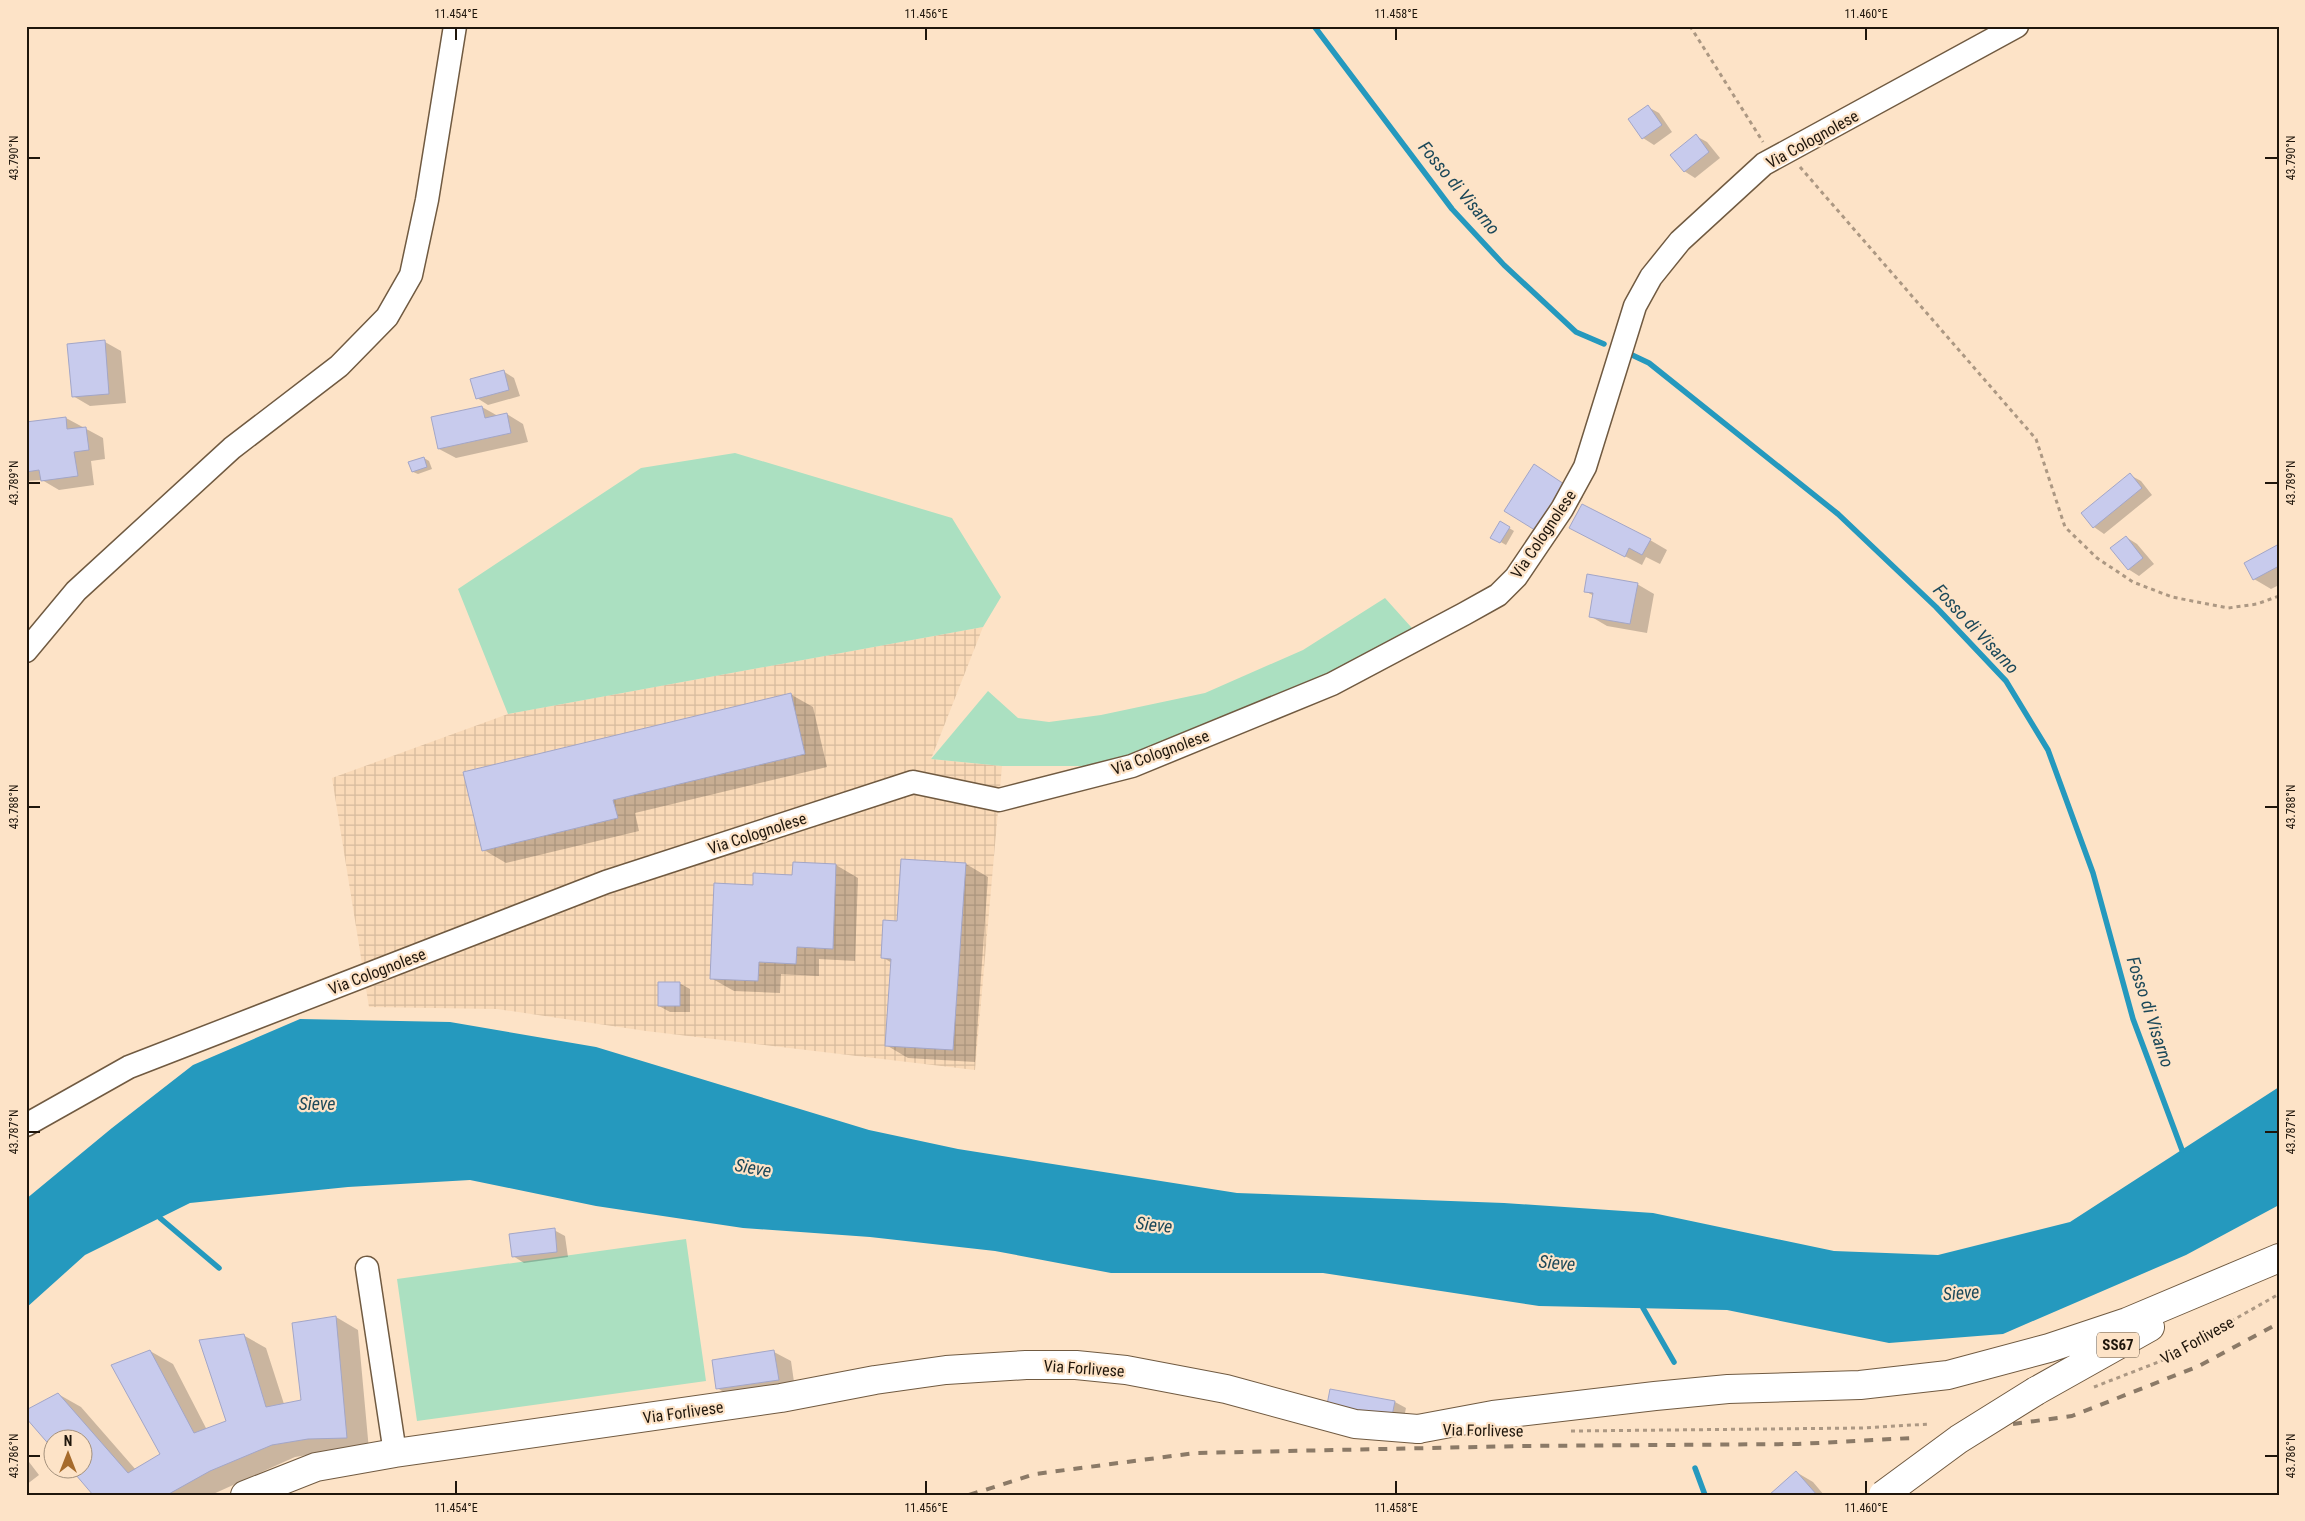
<svg xmlns="http://www.w3.org/2000/svg" width="2305" height="1521" font-family="'Roboto Condensed',sans-serif">
	<style>
		.industrial { fill: url(#industrial-grid) }
		.green { fill: #abe0c1 }
		.water { fill: #2599be }
		.shadow { fill: #0003 }
		.lines { fill: none; stroke-linecap: round; stroke-linejoin: round }
		.stream { stroke: #2599be; stroke-width: 5.5 }
		.building { fill: #c8cbed; stroke: #a3a6c7 }
		.minor-casing { stroke: #705a41; stroke-width: 25 }
		.tertiary-casing { stroke: #705a41; stroke-width: 30 }
		.primary-casing { stroke: #705a41; stroke-width: 30 }
		.path { stroke: #ac9883; stroke-width: 3; stroke-dasharray: 4 4; stroke-linecap: butt }
		.minor { stroke: #fff; stroke-width: 22 }
		.tertiary { stroke: #fff; stroke-width: 28 }
		.primary { stroke: #fff; stroke-width: 28 }
		.rail { stroke: #8b7a67; stroke-width: 4; stroke-dasharray: 9 9; stroke-linecap: butt }
		.primary-bridge-casing { stroke: #705a41; stroke-width: 30; stroke-linecap: butt }
		.primary-bridge { stroke: #fff; stroke-width: 28 }
		.ticks { fill: none; stroke: #1f160c; stroke-width: 2 }
		.labels { text-anchor: middle; stroke-width: 4.5; stroke-linejoin: round; paint-order: stroke }
		.shield { fill: #fde3c7; stroke: #625444; stroke-width: 1 }
		.shield-label { font-size: 15px; font-weight: bold; fill: #1f160c }
		.street-label { font-size: 16px; fill: #1f160c; stroke: #fde3c7 }
		.water-label { font-size: 18px; font-style: italic; fill: #1b4859; stroke: #fde3c7 }
		.neatline { fill: none; stroke: #1f160c; stroke-width: 2 }
		.ticks-label { font-size: 12px; text-anchor: middle; fill: #1f160c }
	</style>
	<defs>
		<pattern id="industrial-grid" width="8" height="8" patternUnits="userSpaceOnUse" patternTransform="scale(1.25)"><rect width="8" height="8" fill="#fadab8"/><path d="M0 4h8M4 0v8" fill="none" stroke="#d6ba9d"/></pattern>
	</defs>
	<rect width="100%" height="100%" fill="#fde3c7"/>
	<path class="industrial" d="M983 627 931 759 1002 766 975 1070 646 1031 497 1009 369 1007 332 778 508 714Z"/>
	<path class="green" d="M735 453 952 518 1001 597 983 627 508 714 458 589 641 468Z
		M1385 598 1420 637 1132 766H1002L931 759 988 691 1018 718 1049 722 1101 715 1205 693 1303 650Z
		M686 1239 706 1381 417 1421 397 1279Z"/>
	<path class="water" d="M300 1019 450 1022 596 1047 869 1130 958 1149 1237 1193 1504 1203 1653 1213 1834 1251 1938 1255 2070 1222 2279 1087V1205L2186 1255 2003 1334 1889 1343 1727 1310 1539 1306 1323 1273H1111L995 1251 870 1237 743 1228 596 1206 470 1180 348 1187 190 1203 85 1255 26 1308V1199L112 1128 193 1065Z"/>
	<path class="shadow" d="M1648 107 1659 113 1672 132 1654 145 1643 138 1630 120Z
		M1696 136 1707 142 1720 158 1695 178 1684 171Z
		M105 342 121 351 126 403 90 406 73 396Z
		M503 371 514 378 520 396 488 405 477 398Z
		M482 407 498 416 507 414 523 424 528 442 456 458 439 449Z
		M66 418 103 438 105 459 91 461 94 485 59 490 42 480 26 481V423Z
		M424 458 429 461 432 469 418 474 413 472Z
		M2130 475 2141 481 2152 495 2104 534 2094 527Z
		M1551 476 1583 497 1555 541 1538 531Z
		M1501 523 1514 531 1506 545 1492 537Z
		M1588 537 1650 540 1667 550 1660 564 1646 557 1642 565Z
		M2126 537 2137 544 2154 564 2139 576 2128 569Z
		M2279 545V585L2271 589 2254 579Z
		M1637 584 1654 594 1647 633 1607 626 1590 616 1594 596 1585 591Z
		M790 694 813 707 827 767 635 813 639 831 506 863 484 850Z
		M966 864 988 877 975 1062 908 1058 886 1045 892 963 882 957 898 922Z
		M836 865 858 878 855 961 819 959V976L781 974 780 993 734 991 711 978 754 886Z
		M679 983 690 989V1012H670L659 1006Z
		M554 1230 565 1236 568 1257 524 1263 513 1256Z
		M336 1317 358 1330 369 1450 332 1451 295 1457 211 1495H94L82 1468V1438H52V1446L26 1416 58 1394 81 1407 136 1470 162 1454 150 1351 173 1364 207 1430 228 1422 243 1335 266 1348 284 1404 302 1401Z
		M774 1352 791 1361 795 1389 734 1398 717 1388Z
		M1395 1402 1406 1408 1402 1427 1338 1415Z
		M26 1458 39 1475 26 1485Z
		M1796 1472 1813 1482 1824 1495H1771Z"/>
	<g class="lines">
		<path class="stream" d="M1314 26 1452 209 1504 265 1576 332 1604 344
			M1630 354 1649 363 1838 514 1936 607 2006 681 2048 750 2093 873 2133 1019 2182 1150
			M160 1218 219 1268
			M1643 1308 1674 1362
			M1695 1468 1705 1495"/>
	</g>
	<path class="building" d="M1648 105 1662 125 1642 139 1628 119Z
		M1696 134 1709 152 1684 172 1670 155Z
		M105 340 109 394 72 397 67 344Z
		M504 370 509 390 476 399 470 379Z
		M482 406 485 418 507 413 511 433 438 449 431 417Z
		M66 417 67 429 86 427 89 450 74 452 78 476 41 481 39 470 26 472V422Z
		M424 457 427 467 412 472 408 462Z
		M1534 464 1567 486 1538 532 1504 511Z
		M2130 473 2142 488 2093 528 2081 513Z
		M1582 504 1651 539 1642 555 1629 548 1625 557 1569 528Z
		M1500 521 1510 527 1500 543 1490 538Z
		M2126 536 2143 558 2128 570 2110 548Z
		M2279 544V566L2253 580 2244 563Z
		M1587 574 1638 583 1630 624 1589 617 1593 593 1584 592Z
		M791 693 805 754 613 800 618 818 482 851 463 772Z
		M901 859 966 863 953 1050 885 1046 891 959 881 958 883 920 897 921Z
		M793 862 836 864 833 949 797 947 796 964 759 962 758 981 710 979 714 883 753 885V873L792 875Z
		M658 982H680V1006H658Z
		M555 1228 557 1252 512 1257 509 1234Z
		M336 1316 347 1438 308 1439 272 1445 210 1471 167 1495H93L70 1468H82V1438H52V1448L26 1418V1410L58 1393 128 1473 160 1454 111 1365 150 1350 194 1433 226 1421 199 1340 244 1334 266 1407 301 1400 292 1323Z
		M774 1350 779 1380 716 1389 712 1360Z
		M1330 1389 1395 1401 1391 1421 1326 1410Z
		M1796 1471 1817 1495H1769Z"/>
	<g class="lines">
		<defs>
			<path id="minor" d="M26 651 76 591 232 448 339 366 387 317 411 275 427 200 455 26
				M26 1125 129 1067 606 882 913 782 999 800 1132 766 1332 684 1464 614 1498 595 1516 577 1562 509 1585 467 1635 306 1651 277 1680 241 1764 164 2017 26
				M367 1268 395 1453"/>
			<path id="tertiary" d="M245 1495 316 1467 395 1453 781 1398 875 1380 946 1370 1026 1365H1076L1126 1370 1226 1389 1355 1424 1418 1429"/>
			<path id="primary" d="M2036 1391 2150 1327
				M1418 1429 1493 1415 1655 1396 1728 1389 1860 1385 1948 1375 2049 1348 2127 1322 2279 1258"/>
		</defs>
		<use href="#minor" class="minor-casing"/>
		<use href="#tertiary" class="tertiary-casing"/>
		<use href="#primary" class="primary-casing"/>
		<path class="path" d="M1690 26 1763 142
			M1800 167 2036 439 2065 527 2097 558 2133 582 2172 597 2228 608 2257 604 2279 596
			M2094 1387 2161 1361 2279 1294
			M1571 1431 1861 1428 1930 1424"/>
		<use href="#minor" class="minor"/>
		<use href="#tertiary" class="tertiary"/>
		<use href="#primary" class="primary"/>
		<path class="rail" d="M2013 1424 2072 1416 2199 1366 2279 1323
			M969 1495 1035 1474 1195 1453 1523 1446 1798 1444 1912 1438"/>
		<defs>
			<path id="primary-bridge" d="M1883 1495 1959 1439 2036 1391"/>
		</defs>
		<use href="#primary-bridge" class="primary-bridge-casing"/>
		<use href="#primary-bridge" class="primary-bridge"/>
	</g>
	<path class="ticks" d="M456 28V40M926 28V40M1396 28V40M1866 28V40M28 158H40M2265 158H2278M28 483H40M2265 483H2278M28 807H40M2265 807H2278M28 1132H40M2265 1132H2278M28 1456H40M2265 1456H2278M456 1481V1494M926 1481V1494M1396 1481V1494M1866 1481V1494"/>
	<g class="labels">
		<rect class="shield" x="2097" y="1332.5" width="42" height="25" rx="4"/>
		<g class="shield-label">
			<text x="2118" y="1350">SS67</text>
		</g>
		<g class="street-label">
			<text transform="translate(1812 139) rotate(-29)" y="6">Via Colognolese</text>
			<text transform="translate(1543 534) rotate(-56)" y="6">Via Colognolese</text>
			<text transform="translate(1160 752) rotate(-20)" y="6">Via Colognolese</text>
			<text transform="translate(757 833) rotate(-18)" y="6">Via Colognolese</text>
			<text transform="translate(377 971) rotate(-21)" y="6">Via Colognolese</text>
			<text transform="translate(2197 1340) rotate(-29)" y="6">Via Forlivese</text>
			<text transform="translate(1084 1368) rotate(4)" y="6">Via Forlivese</text>
			<text transform="translate(683 1412) rotate(-8)" y="6">Via Forlivese</text>
			<text transform="translate(1483 1430) rotate(1)" y="6">Via Forlivese</text>
		</g>
		<g class="water-label">
			<text transform="translate(1459 188) rotate(50)" y="6">Fosso di Visarno</text>
			<text transform="translate(1976 629) rotate(47)" y="6">Fosso di Visarno</text>
			<text transform="translate(2150 1012) rotate(72)" y="6">Fosso di Visarno</text>
			<text x="317" y="1110">Sieve</text>
			<text transform="translate(753 1168) rotate(10)" y="6">Sieve</text>
			<text transform="translate(1154 1225) rotate(6)" y="6">Sieve</text>
			<text transform="translate(1557 1263) rotate(5)" y="6">Sieve</text>
			<text transform="translate(1961 1293) rotate(-4)" y="6">Sieve</text>
		</g>
	</g>
	<rect width="2305" height="1521" fill="none" stroke="#fde3c7" stroke-width="55"/>
	<g transform="translate(68 1454)"><circle r="24" fill="#fde3c7" stroke="#a4917c"/>
	<path d="M0-4L9 19L0 12L-9 19Z" fill="#a66b2c"/>
	<text y="-8" font-size="14" font-weight="bold" text-anchor="middle" fill="#1f160c">N</text>
	</g>
	<rect x="28" y="28" width="2250" height="1466" class="neatline"/>
	<g class="ticks-label">
		<text x="456" y="18">11.454°E</text>
		<text x="926" y="18">11.456°E</text>
		<text x="1396" y="18">11.458°E</text>
		<text x="1866" y="18">11.460°E</text>
		<text transform="translate(14 158) rotate(-90)" y="4">43.790°N</text>
		<text transform="translate(2291 158) rotate(-90)" y="4">43.790°N</text>
		<text transform="translate(14 483) rotate(-90)" y="4">43.789°N</text>
		<text transform="translate(2291 483) rotate(-90)" y="4">43.789°N</text>
		<text transform="translate(14 807) rotate(-90)" y="4">43.788°N</text>
		<text transform="translate(2291 807) rotate(-90)" y="4">43.788°N</text>
		<text transform="translate(14 1132) rotate(-90)" y="4">43.787°N</text>
		<text transform="translate(2291 1132) rotate(-90)" y="4">43.787°N</text>
		<text transform="translate(14 1456) rotate(-90)" y="4">43.786°N</text>
		<text transform="translate(2291 1456) rotate(-90)" y="4">43.786°N</text>
		<text x="456" y="1512">11.454°E</text>
		<text x="926" y="1512">11.456°E</text>
		<text x="1396" y="1512">11.458°E</text>
		<text x="1866" y="1512">11.460°E</text>
	</g>
</svg>
